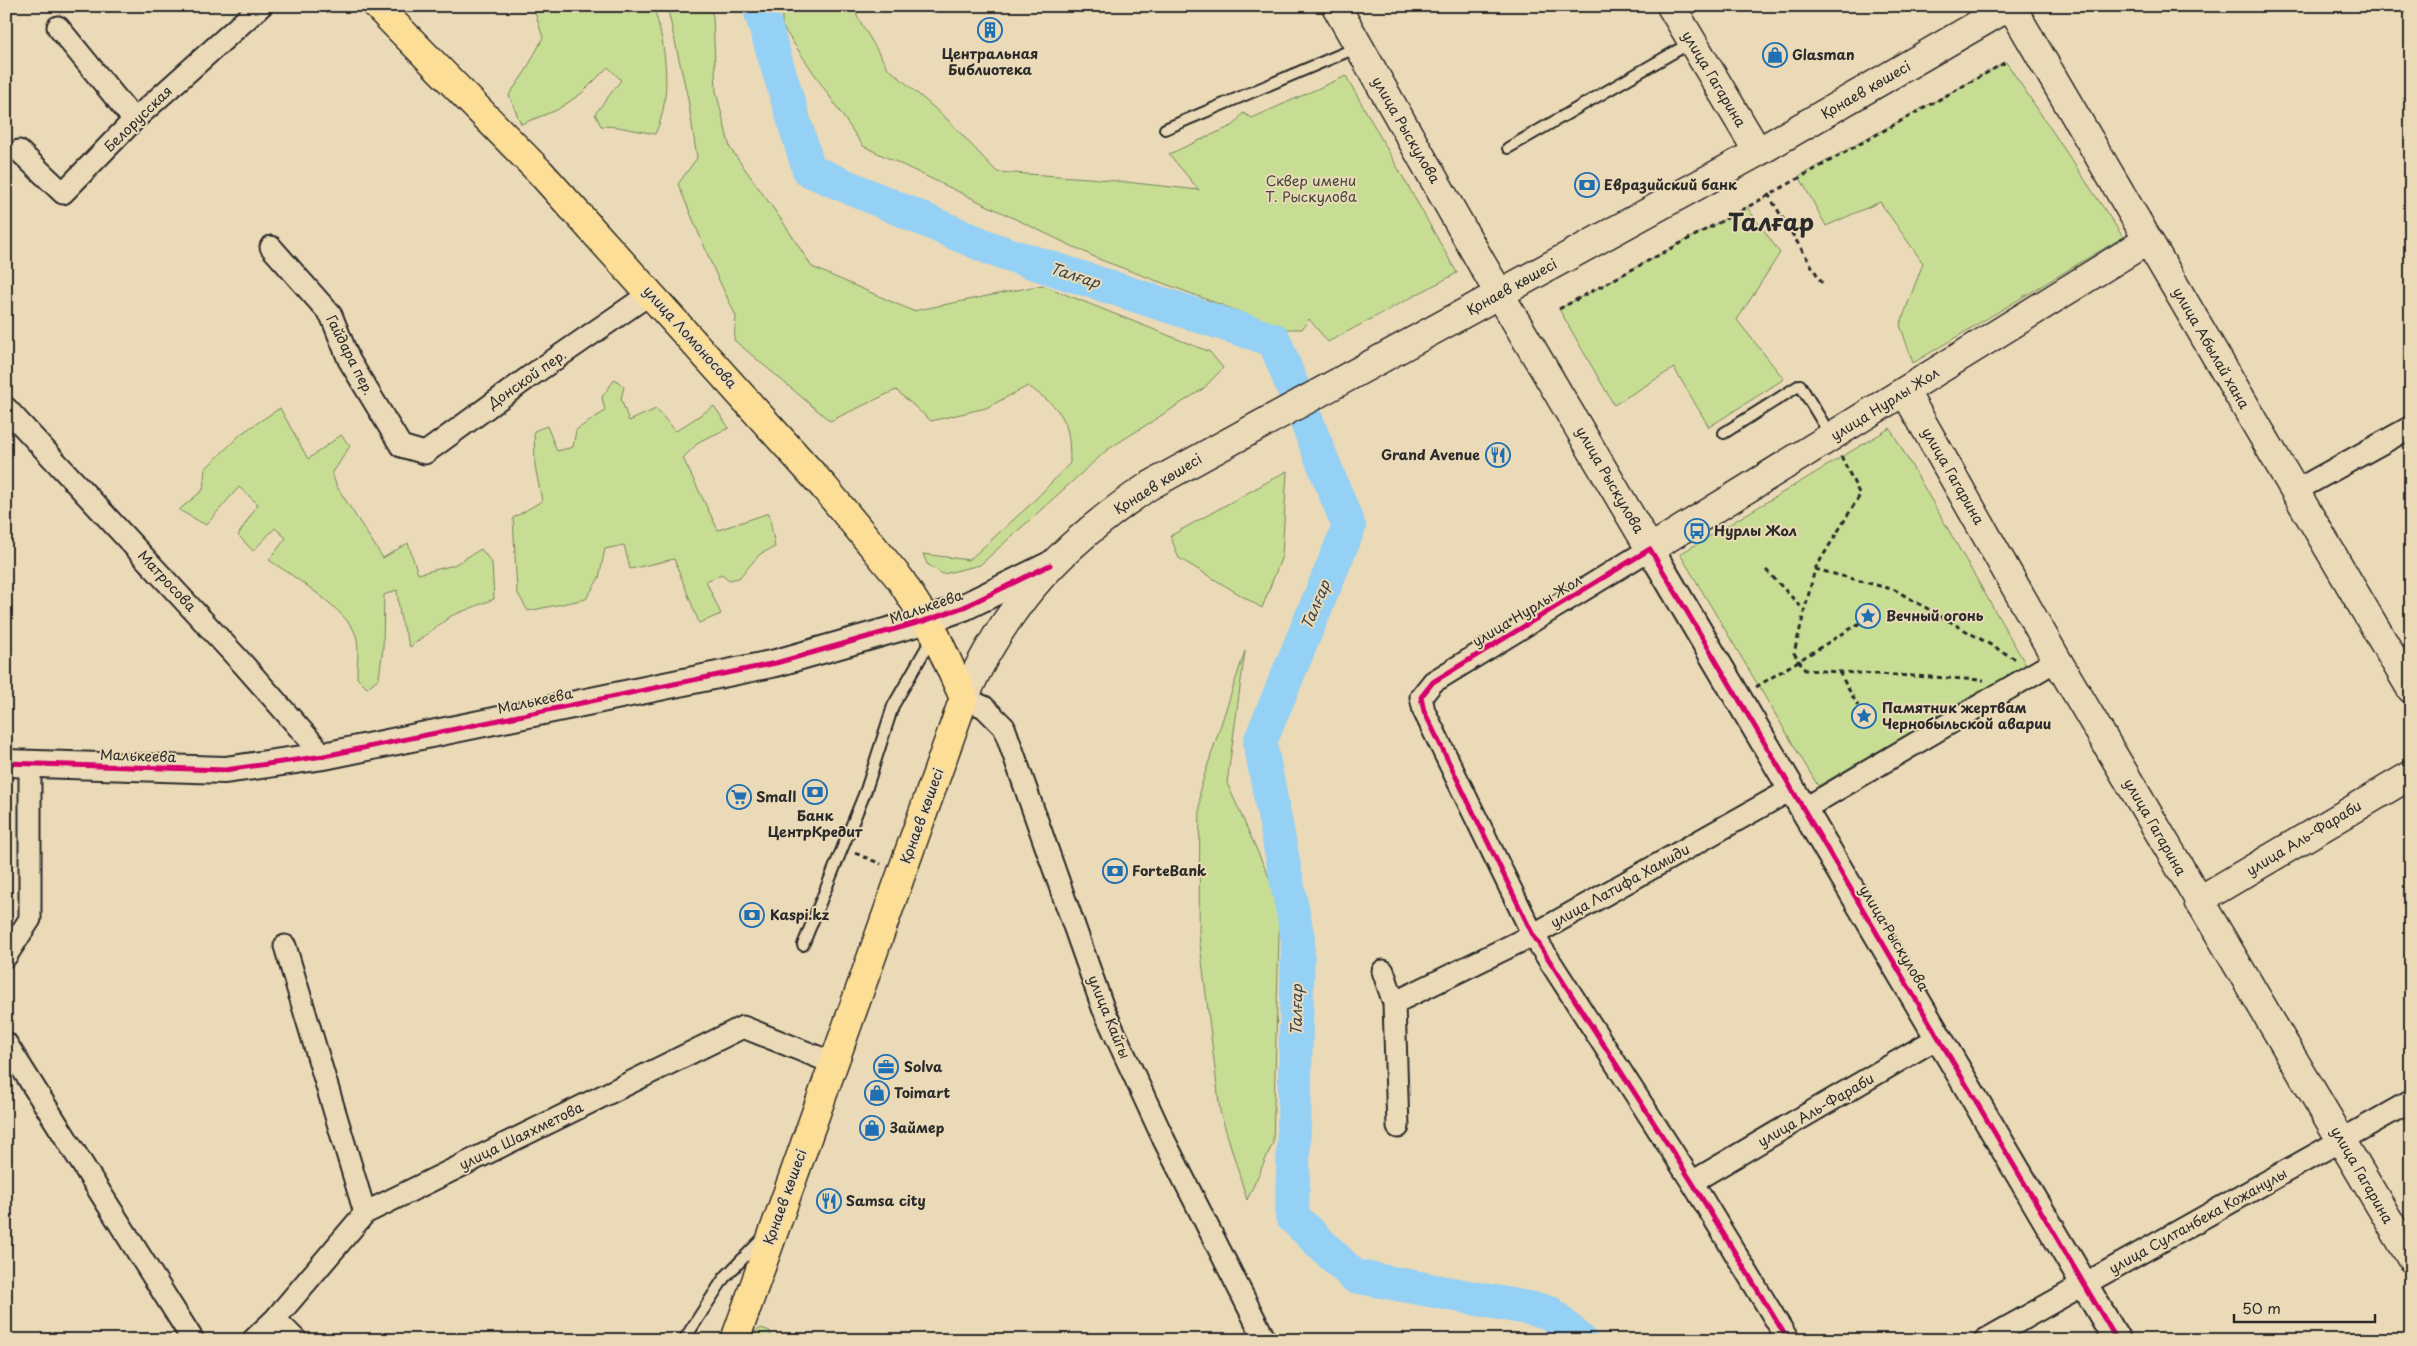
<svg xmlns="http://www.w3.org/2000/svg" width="2417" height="1346" font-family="'Playpen Sans',sans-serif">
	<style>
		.green { fill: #c6dd93; stroke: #78845f }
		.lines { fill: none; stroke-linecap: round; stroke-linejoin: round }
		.river { stroke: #95d0f5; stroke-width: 34 }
		.service-casing { stroke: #2b2b2b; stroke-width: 14 }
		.minor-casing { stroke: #2b2b2b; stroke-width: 25 }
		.tertiary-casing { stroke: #2b2b2b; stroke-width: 30 }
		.secondary-casing { stroke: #2b2b2b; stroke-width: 31 }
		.primary-casing { stroke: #2b2b2b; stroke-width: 31 }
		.path { stroke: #2b2b2b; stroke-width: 3; stroke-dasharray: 5 4; stroke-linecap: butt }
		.service { stroke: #ebdab7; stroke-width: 10 }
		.minor { stroke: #ebdab7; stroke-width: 21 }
		.tertiary { stroke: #ebdab7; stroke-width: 26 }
		.secondary { stroke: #ebdab7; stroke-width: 28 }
		.primary { stroke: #fdde96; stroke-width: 28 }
		.cycleway-casing { stroke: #ebdab7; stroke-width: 8 }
		.cycleway { stroke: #d6006c; stroke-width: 5 }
		.labels { text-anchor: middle; stroke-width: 4; stroke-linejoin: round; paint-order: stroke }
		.poi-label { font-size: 14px; font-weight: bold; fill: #2b2b2b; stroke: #ebdab7; text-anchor: start }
		.street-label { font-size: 14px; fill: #2b2b2b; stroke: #ebdab7 }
		.park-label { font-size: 14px; fill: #42463b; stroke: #ebdab7 }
		.water-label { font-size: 15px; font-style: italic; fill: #3b4449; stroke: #ebdab7 }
		.town-label { font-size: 24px; font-weight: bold; fill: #2b2b2b; stroke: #ebdab7 }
	</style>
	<rect width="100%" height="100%" fill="#ebdab7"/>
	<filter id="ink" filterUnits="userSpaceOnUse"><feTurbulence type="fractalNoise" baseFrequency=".02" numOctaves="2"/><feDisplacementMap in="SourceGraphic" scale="10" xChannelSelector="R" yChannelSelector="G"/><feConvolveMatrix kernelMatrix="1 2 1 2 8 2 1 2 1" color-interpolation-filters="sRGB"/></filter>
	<g filter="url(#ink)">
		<path class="green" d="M533 6H653C666 43 673 98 655 134L618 127 601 126 595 114 621 80 608 67 582 93 557 110 521 124 509 95 525 72 543 38Z
			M667 6H709L713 16 716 91 730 148 783 222 812 267 913 311 1042 285 1210 352 1223 368 1203 389 1107 450 980 565 943 574 927 564 923 554 969 560 1032 503 1070 463C1070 419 1063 410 1028 386L986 408 931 421 896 390 830 421 734 340 736 316 715 272 678 184 697 158 688 99Z
			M782 6H856L857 16 887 67 948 120 997 172 1089 178 1199 190 1169 154 1234 125 1243 113 1252 118 1346 76 1457 273 1328 342 1309 319 1302 329H1286L1101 260 863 146 782 26Z
			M2006 62 2123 237 1913 363 1900 325 1923 263 1880 202 1826 226 1799 176Z
			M1747 207 1780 253 1737 320 1784 379 1709 427 1674 368 1614 405 1559 309Z
			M615 379 624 387 621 399 629 421 656 409 676 431 714 406 729 428 700 441 683 458 718 530 769 513 775 547 760 554 739 578 729 580 722 574 706 581 721 614 699 623 674 559 630 569 624 545 605 549 599 578 586 599 528 611 517 592 513 518 542 501 535 466 534 431 547 426 557 451 573 447 576 430 605 411 602 397Z
			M280 408 308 459 341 435 350 446 332 474 337 487 383 558 408 543 418 574 454 565 481 549 492 563 494 599 451 616 410 647 400 616 397 590 384 595 383 648 379 678 367 688 357 678C357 665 359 651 357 639 352 612 291 575 269 560L286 538 275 528 253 551 238 535 258 504 239 487 206 525 179 510 203 490 205 469 242 433Z
			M1890 428 2026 665 1818 786 1680 554Z
			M1287 471 1282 556 1262 608 1179 558 1170 536Z
			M1245 651 1227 783 1280 902 1273 1143 1247 1200 1220 1111 1199 936 1200 789Z
			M761 1328 770 1331 772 1340H749L753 1333Z"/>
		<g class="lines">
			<path class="river" d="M759 6 809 170 992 249 1274 340 1349 527 1260 742 1298 939 1292 1216 1354 1276 1549 1312 1580 1340"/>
			<defs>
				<path id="service" d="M1165 129 1358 47
					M1508 148 1690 43
					M1724 433 1800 385 1831 436
					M803 945 866 790 893 706 932 638
					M684 1340 724 1278 761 1240"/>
				<path id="minor" d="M58 27 134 120
					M19 151 63 193 134 120 261 6
					M271 247 331 315 349 360 401 446 425 453 529 377 651 293
					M6 408 243 664 324 756
					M2295 491 2411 427
					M1650 549 1433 682 1421 697 1424 711 1533 935 1692 1182 1788 1340
					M964 698 984 707 1004 727 1103 1008 1164 1140 1265 1340
					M1804 809 2057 660
					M285 946 365 1213
					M6 956 30 919V764
					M1383 971 1394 1003
					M6 1043 193 1340
					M1398 1127 1394 1003 1533 935 1792 789
					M1692 1182 1939 1037
					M275 1319 296 1340
					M253 1340 275 1319 365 1213 743 1027 833 1063
					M1985 1340 2411 1101"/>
				<path id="tertiary" d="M1650 549 2117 1340
					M6 763 225 770 324 756 776 663 927 620 964 607 1050 565"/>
				<path id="secondary" d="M1336 6 1482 264 1650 549 2148 240
					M1671 6 1758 152
					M2011 6 2411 689
					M1905 392 2057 660 2411 1258
					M964 698C1006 603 1064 543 1149 486L1758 152 2010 6
					M2198 901 2411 775"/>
				<path id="primary" d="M377 6 540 172 824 487 900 579 935 634 964 698 735 1340"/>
			</defs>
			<use href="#service" class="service-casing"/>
			<use href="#minor" class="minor-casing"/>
			<use href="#tertiary" class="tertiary-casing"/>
			<use href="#secondary" class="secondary-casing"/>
			<use href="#primary" class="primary-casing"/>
			<path class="path" d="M1768 194 1822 283
				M1559 309 1744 209 2006 62
				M1841 456 1860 495 1815 569 1794 653 1805 670 1984 680
				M1815 569 1895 590 2017 660
				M1766 570 1804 610
				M1839 672 1858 706
				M1756 687 1860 623
				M855 853 881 864"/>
			<use href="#service" class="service"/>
			<use href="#minor" class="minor"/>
			<use href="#tertiary" class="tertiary"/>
			<use href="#secondary" class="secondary"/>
			<use href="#primary" class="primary"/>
			<defs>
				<path id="cycleway" d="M6 763 225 770 324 756 776 663 927 620 964 607 1050 565
					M1788 1340 1692 1182 1533 935 1424 711 1421 697 1433 682 1650 549 2117 1340"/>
			</defs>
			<use href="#cycleway" class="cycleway-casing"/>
			<use href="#cycleway" class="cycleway"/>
		</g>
	</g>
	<defs>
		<symbol id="building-ring" viewBox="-11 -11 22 22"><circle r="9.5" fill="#ebdab7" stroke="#1f6fb2" stroke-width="1.5"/><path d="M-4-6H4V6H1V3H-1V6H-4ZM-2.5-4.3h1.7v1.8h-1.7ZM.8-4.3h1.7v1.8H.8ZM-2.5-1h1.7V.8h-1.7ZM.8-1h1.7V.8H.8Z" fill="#1f6fb2"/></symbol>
		<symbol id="shop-ring" viewBox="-11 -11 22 22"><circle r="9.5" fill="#ebdab7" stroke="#1f6fb2" stroke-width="1.5"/><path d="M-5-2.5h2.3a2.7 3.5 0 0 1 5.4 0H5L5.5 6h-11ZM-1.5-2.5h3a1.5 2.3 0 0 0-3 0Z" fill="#1f6fb2"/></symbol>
		<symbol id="bank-ring" viewBox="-11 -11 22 22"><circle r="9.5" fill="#ebdab7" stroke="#1f6fb2" stroke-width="1.5"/><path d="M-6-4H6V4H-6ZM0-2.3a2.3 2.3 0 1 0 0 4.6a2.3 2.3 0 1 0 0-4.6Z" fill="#1f6fb2"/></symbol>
		<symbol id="restaurant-ring" viewBox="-11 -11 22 22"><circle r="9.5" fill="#ebdab7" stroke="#1f6fb2" stroke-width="1.5"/><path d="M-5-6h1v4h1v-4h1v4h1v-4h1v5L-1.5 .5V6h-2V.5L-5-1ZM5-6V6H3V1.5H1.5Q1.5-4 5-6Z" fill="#1f6fb2"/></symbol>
		<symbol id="bus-ring" viewBox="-11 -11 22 22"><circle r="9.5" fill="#ebdab7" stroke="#1f6fb2" stroke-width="1.5"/><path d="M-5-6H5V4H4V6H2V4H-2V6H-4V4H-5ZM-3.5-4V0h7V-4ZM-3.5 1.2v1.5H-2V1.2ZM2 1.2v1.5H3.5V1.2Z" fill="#1f6fb2"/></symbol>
		<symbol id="sight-ring" viewBox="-11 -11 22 22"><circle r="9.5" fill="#ebdab7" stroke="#1f6fb2" stroke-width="1.5"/><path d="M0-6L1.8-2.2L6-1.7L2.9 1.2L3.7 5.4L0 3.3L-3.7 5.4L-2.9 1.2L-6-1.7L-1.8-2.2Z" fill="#1f6fb2"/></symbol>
		<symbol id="supermarket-ring" viewBox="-11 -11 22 22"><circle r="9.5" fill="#ebdab7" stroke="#1f6fb2" stroke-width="1.5"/><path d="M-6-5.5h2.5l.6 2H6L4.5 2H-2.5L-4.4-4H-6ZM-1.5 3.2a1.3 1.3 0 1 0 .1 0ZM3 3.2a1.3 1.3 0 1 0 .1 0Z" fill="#1f6fb2"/></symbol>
		<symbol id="office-ring" viewBox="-11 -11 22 22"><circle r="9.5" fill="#ebdab7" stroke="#1f6fb2" stroke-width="1.5"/><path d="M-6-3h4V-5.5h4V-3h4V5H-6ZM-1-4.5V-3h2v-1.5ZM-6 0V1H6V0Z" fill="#1f6fb2"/></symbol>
	</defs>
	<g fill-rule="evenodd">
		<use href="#building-ring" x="976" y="16" width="28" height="28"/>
		<use href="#shop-ring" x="1761" y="41" width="28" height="28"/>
		<use href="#bank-ring" x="1573" y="171" width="28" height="28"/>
		<use href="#restaurant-ring" x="1484" y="441" width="28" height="28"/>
		<use href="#bus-ring" x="1683" y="517" width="28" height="28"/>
		<use href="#sight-ring" x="1854" y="602" width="28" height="28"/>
		<use href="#sight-ring" x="1850" y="702" width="28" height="28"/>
		<use href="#bank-ring" x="801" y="778" width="28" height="28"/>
		<use href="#supermarket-ring" x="725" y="783" width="28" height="28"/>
		<use href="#bank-ring" x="1101" y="857" width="28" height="28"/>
		<use href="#bank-ring" x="738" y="901" width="28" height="28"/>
		<use href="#office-ring" x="872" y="1053" width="28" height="28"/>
		<use href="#shop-ring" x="863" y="1079" width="28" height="28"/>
		<use href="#shop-ring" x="858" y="1114" width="28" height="28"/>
		<use href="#restaurant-ring" x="815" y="1187" width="28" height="28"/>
	</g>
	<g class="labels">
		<g class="poi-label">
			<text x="990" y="59" text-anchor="middle">Центральная<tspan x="990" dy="16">Библиотека</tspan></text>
			<text x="1792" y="60">Glasman</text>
			<text x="1604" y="190">Евразийский банк</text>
			<text x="1480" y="460" text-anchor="end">Grand Avenue</text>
			<text x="1714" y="536">Нурлы Жол</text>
			<text x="1886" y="621">Вечный огонь</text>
			<text x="1882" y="713">Памятник жертвам<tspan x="1882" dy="16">Чернобыльской аварии</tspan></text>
			<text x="756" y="802">Small</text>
			<text x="815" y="821" text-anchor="middle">Банк<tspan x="815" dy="16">ЦентрКредит</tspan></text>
			<text x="1132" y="876">ForteBank</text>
			<text x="770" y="920">Kaspi.kz</text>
			<text x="904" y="1072">Solva</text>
			<text x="894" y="1098">Toimart</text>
			<text x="890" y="1133">Займер</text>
			<text x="846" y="1206">Samsa city</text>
		</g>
		<g class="street-label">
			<text transform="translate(1714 79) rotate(59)" y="5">улица Гагарина</text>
			<text transform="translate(1866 90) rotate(-30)" y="5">Қонаев көшесі</text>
			<text transform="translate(138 119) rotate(-44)" y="5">Белорусская</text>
			<text transform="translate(1406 130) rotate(60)" y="5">улица Рыскулова</text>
			<text transform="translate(1512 287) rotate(-29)" y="5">Қонаев көшесі</text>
			<text transform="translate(690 337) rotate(48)" y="5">улица Ломоносова</text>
			<text transform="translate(2211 348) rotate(60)" y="5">улица Абылай хана</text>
			<text transform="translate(350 355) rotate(63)" y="5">Гайдара пер.</text>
			<text transform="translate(527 379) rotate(-35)" y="5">Донской пер.</text>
			<text transform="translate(1885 404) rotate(-32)" y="5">улица Нурлы Жол</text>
			<text transform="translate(1953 476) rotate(60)" y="5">улица Гагарина</text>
			<text transform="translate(1610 480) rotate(60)" y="5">улица Рыскулова</text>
			<text transform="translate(1158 484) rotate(-32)" y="5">Қонаев көшесі</text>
			<text transform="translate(167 581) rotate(47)" y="5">Матросова</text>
			<text transform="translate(926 607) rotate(-19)" y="5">Малькеева</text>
			<text transform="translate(1527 611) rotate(-31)" y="5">улица Нурлы Жол</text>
			<text transform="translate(535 701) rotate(-12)" y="5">Малькеева</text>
			<text transform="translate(138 756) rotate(2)" y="5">Малькеева</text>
			<text transform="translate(922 816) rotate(-70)" y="5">Қонаев көшесі</text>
			<text transform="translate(2155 827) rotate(60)" y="5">улица Гагарина</text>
			<text transform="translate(2304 838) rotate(-31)" y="5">улица Аль-Фараби</text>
			<text transform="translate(1620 886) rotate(-29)" y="5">улица Латифа Хамиди</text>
			<text transform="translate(1894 938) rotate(59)" y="5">улица Рыскулова</text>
			<text transform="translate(1109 1017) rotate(68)" y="5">улица Кайгы</text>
			<text transform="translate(1816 1110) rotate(-30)" y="5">улица Аль-Фараби</text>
			<text transform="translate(521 1136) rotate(-26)" y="5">улица Шаяхметова</text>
			<text transform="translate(2362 1175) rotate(60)" y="5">улица Гагарина</text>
			<text transform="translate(785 1197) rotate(-70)" y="5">Қонаев көшесі</text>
			<text transform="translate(2198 1221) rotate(-29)" y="5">улица Султанбека Кожанулы</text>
		</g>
		<g class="park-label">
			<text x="1311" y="186">Сквер имени<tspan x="1311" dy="16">Т. Рыскулова</tspan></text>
		</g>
		<g class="water-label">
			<text transform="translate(1075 276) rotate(18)" y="5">Талғар</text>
			<text transform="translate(1316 605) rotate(-67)" y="5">Талғар</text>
			<text transform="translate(1297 1010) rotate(-89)" y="5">Талғар</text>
		</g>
		<g class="town-label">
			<text x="1771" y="231">Талғар</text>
		</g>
	</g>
	<rect width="2417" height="1346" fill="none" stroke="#ebdab7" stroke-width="25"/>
	<rect x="12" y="12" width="2392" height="1321" fill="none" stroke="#2b2b2b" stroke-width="2" filter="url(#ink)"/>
	<path d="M2234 1314v8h141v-8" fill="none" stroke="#2b2b2b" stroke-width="2.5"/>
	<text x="2242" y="1314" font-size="15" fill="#2b2b2b" stroke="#ebdab7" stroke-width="4" paint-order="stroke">50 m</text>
</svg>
